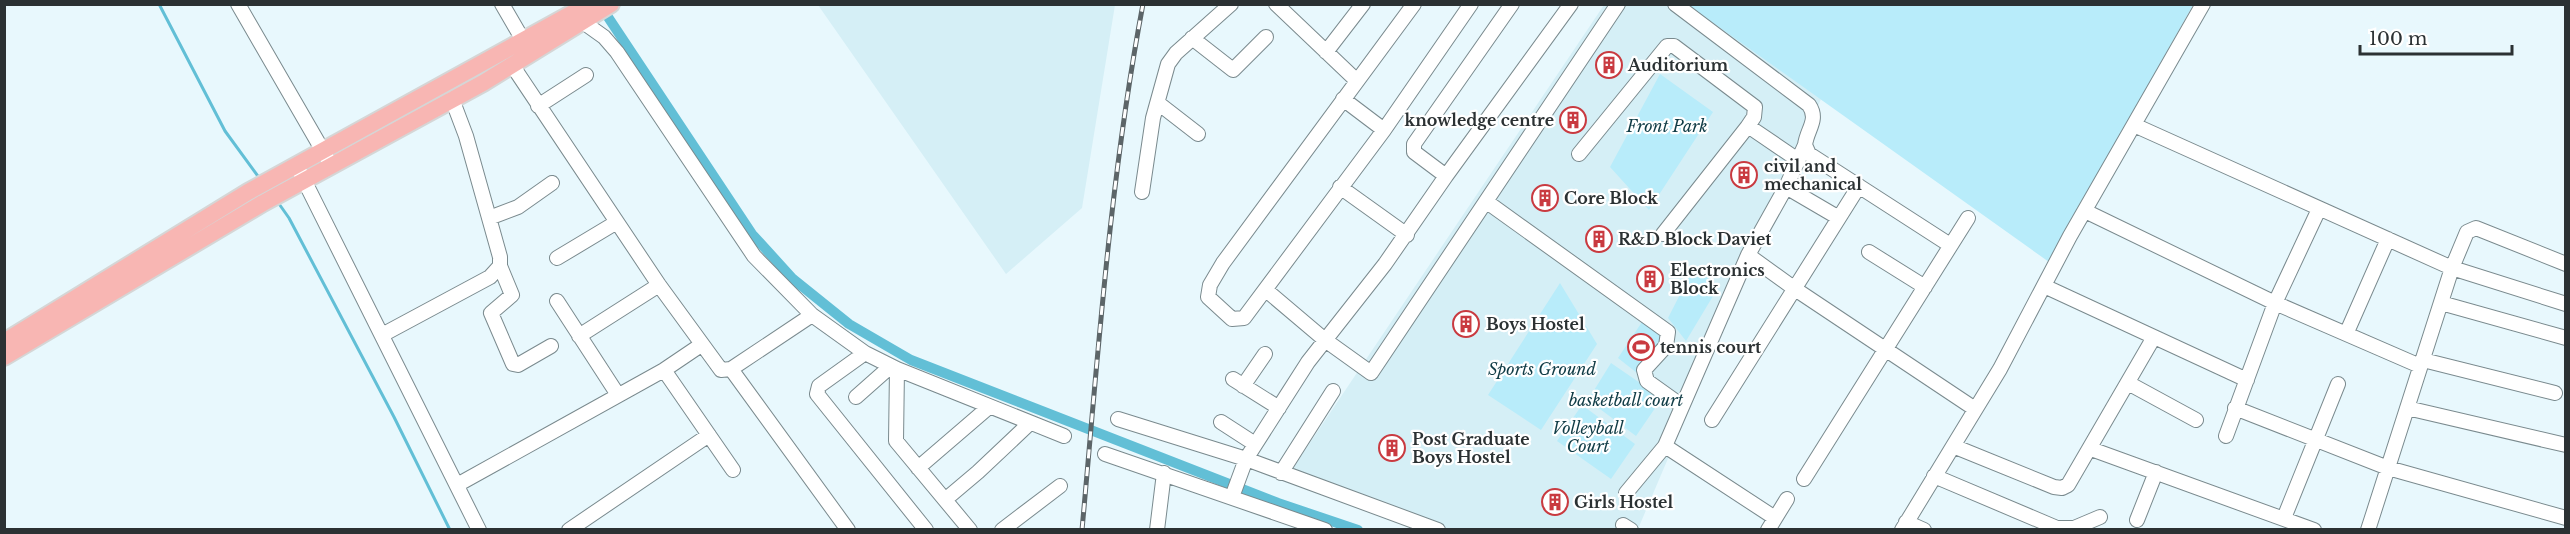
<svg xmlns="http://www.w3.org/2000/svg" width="2570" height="534" font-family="'Libre Baskerville',serif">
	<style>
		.built { fill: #d5eff6 }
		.green { fill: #b8ecfa }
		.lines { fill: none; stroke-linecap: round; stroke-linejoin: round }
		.stream { stroke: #62bfd6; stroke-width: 3 }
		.canal { stroke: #62bfd6; stroke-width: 10 }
		.minor-casing { stroke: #7a8a8e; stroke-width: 16 }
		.major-casing { stroke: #d5d6d6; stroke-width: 20 }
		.minor { stroke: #fff; stroke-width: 14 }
		.major { stroke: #f8b6b3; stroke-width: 16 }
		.rail-casing { stroke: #5c6568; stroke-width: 5 }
		.rail { stroke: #fff; stroke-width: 3; stroke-dasharray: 9; stroke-linecap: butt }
		.labels { text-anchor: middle; stroke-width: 4.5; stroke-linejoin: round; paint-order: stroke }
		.poi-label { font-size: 16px; font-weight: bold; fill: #2b3133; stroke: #fff; text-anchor: start }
		.park-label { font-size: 16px; font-style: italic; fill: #0f3b45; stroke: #fff }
	</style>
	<rect width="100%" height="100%" fill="#e8f8fd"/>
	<path class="built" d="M818 5H1115L1082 208 1006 274Z
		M1604 5H1688L1821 99 1638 529H1447L1289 474Z"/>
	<path class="green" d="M1688 5H2193L2049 262Z
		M1660 74 1713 112 1649 210 1610 167Z
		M1694 267 1719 286 1686 341 1668 318Z
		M1560 283 1597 344 1541 430 1488 395Z
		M1644 319 1665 335 1637 373 1618 358Z
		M1611 363 1662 398 1636 436 1588 400Z
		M1582 405 1635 444 1611 479 1557 441Z"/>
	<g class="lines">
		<path class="stream" d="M159 4 225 131 260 179
			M277 201 289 218 394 417 450 530"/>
		<path class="canal" d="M600 5 752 234 793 279 849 324 911 360 1278 503 1358 530"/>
		<defs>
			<path id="minor" d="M238 4 327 158
				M502 4 527 47
				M1276 4 1357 81
				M1414 4 1223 263 1210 285 1208 297 1232 319 1244 318 1384 130 1471 4
				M1675 4 1809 105C1819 120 1807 129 1805 145L1809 154 1950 245
				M583 22 604 37 617 52 754 256 812 315 865 353 897 369 1064 436
				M1192 38 1233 70 1266 37
				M1326 52 1363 4
				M512 65 659 285 721 370 731 369 812 315
				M1343 99 1384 130
				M1158 103 1198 134
				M538 106 586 75
				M2134 125 2452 268 2566 304
				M1579 154 1667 46H1674L1755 107 1754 117 1748 126
				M297 166 479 530
				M1446 176 1414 152V144L1512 4
				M1340 187 1407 235
				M1786 187 1839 218
				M1142 192 1153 118 1168 64 1176 53 1231 4
				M1487 202 1668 332 1666 346 1644 370 1647 381 1682 406
				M2085 211 2275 303 2420 366
				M489 218 518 207 552 183
				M1663 234 1748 126 1798 160
				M1869 252 1925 287
				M1748 255 1795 289 1975 409
				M557 258 617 222
				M500 266 512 295 491 313 513 364 518 365 551 346
				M2044 286 2247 380
				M1266 290 1325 340 1371 373 1618 4
				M557 301 618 395
				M2441 303 2566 338
				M2347 332 2388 239
				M382 335 490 277 500 266V257L466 136 452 99
				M579 336 659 285
				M865 353 819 386 817 394 926 530
				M2423 360 2555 393
				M731 369 848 530
				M897 369 896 441 970 530
				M664 370 733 470
				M1233 379 1279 408
				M2128 383 2196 420
				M1243 386 1265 354
				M856 397 891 366
				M2235 408 2388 468 2566 518
				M2407 408 2566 445
				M1118 419 1246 459 1438 530
				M1712 420 1859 186
				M1221 422 1255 444
				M2226 436 2275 303 2319 209
				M1665 446 1775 518
				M1953 446 2054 487 2062 488 2068 485 2154 337
				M2091 449 2314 530
				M1105 454 1325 530
				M918 468 989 407
				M1281 473 1333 391
				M1934 476 2057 528H2074L2100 517
				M1804 479 1968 218
				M457 485 664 370 701 345
				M1626 493 1665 446 1748 255 1786 187 1805 145
				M1232 497 1246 459 1308 362 1385 264 1446 176 1571 4
				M946 499 978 472 1030 423
				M2284 518 2338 384
				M2137 520 2156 472
				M1906 522 1924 530
				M1623 525 1631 530
				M569 530 709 435
				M1002 530 1060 486
				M1157 530 1164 473
				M1768 530 1787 499
				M1902 530 2000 369 2070 236 2203 4
				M2368 530 2452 268 2467 232 2476 228 2566 264"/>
			<path id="major" d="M4 342 248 192 589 4
				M4 357 263 203 483 83 611 4"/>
		</defs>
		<use href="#minor" class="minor-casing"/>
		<use href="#major" class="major-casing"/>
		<use href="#minor" class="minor"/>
		<use href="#major" class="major"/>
		<defs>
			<path id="rail" d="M1082 530C1098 354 1110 178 1143 4"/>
		</defs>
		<use href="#rail" class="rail-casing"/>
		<use href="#rail" class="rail"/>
	</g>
	<defs>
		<symbol id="building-ring" viewBox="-11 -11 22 22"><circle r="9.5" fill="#fff" stroke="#c93a40" stroke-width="1.5"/><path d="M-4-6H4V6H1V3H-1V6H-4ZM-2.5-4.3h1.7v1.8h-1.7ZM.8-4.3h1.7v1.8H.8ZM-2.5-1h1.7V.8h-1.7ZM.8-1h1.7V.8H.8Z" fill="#c93a40"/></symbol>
		<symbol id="stadium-ring" viewBox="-11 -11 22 22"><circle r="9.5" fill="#fff" stroke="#c93a40" stroke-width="1.5"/><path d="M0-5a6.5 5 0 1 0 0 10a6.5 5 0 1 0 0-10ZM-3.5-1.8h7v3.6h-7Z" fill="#c93a40"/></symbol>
	</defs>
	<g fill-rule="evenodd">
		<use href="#building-ring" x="1594" y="50" width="30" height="30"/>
		<use href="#building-ring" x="1558" y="105" width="30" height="30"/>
		<use href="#building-ring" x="1729" y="160" width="30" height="30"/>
		<use href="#building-ring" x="1530" y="183" width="30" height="30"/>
		<use href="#building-ring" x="1584" y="224" width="30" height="30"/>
		<use href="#building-ring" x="1635" y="264" width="30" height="30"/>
		<use href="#building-ring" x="1451" y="309" width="30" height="30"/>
		<use href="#stadium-ring" x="1626" y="332" width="30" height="30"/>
		<use href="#building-ring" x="1377" y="433" width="30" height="30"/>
		<use href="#building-ring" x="1540" y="487" width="30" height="30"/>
	</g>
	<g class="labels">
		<g class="poi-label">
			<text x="1628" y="71">Auditorium</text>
			<text x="1554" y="126" text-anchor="end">knowledge centre</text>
			<text x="1764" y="172">civil and<tspan x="1764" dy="18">mechanical</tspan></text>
			<text x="1564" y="204">Core Block</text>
			<text x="1618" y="245">R&amp;D Block Daviet</text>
			<text x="1670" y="276">Electronics<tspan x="1670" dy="18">Block</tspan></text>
			<text x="1486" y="330">Boys Hostel</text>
			<text x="1660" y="353">tennis court</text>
			<text x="1412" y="445">Post Graduate<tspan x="1412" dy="18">Boys Hostel</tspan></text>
			<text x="1574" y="508">Girls Hostel</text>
		</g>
		<g class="park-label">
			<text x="1667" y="132">Front Park</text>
			<text x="1542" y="375">Sports Ground</text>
			<text x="1626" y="406">basketball court</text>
			<text x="1588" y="434">Volleyball<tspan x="1588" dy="18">Court</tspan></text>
		</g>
	</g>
	<rect width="2570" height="534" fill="none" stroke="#2b3133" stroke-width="12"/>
	<path d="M2360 45v9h152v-9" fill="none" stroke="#2b3133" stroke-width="3"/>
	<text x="2369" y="45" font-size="18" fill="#2b3133" stroke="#ffffff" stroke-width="4.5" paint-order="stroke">100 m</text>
</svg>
